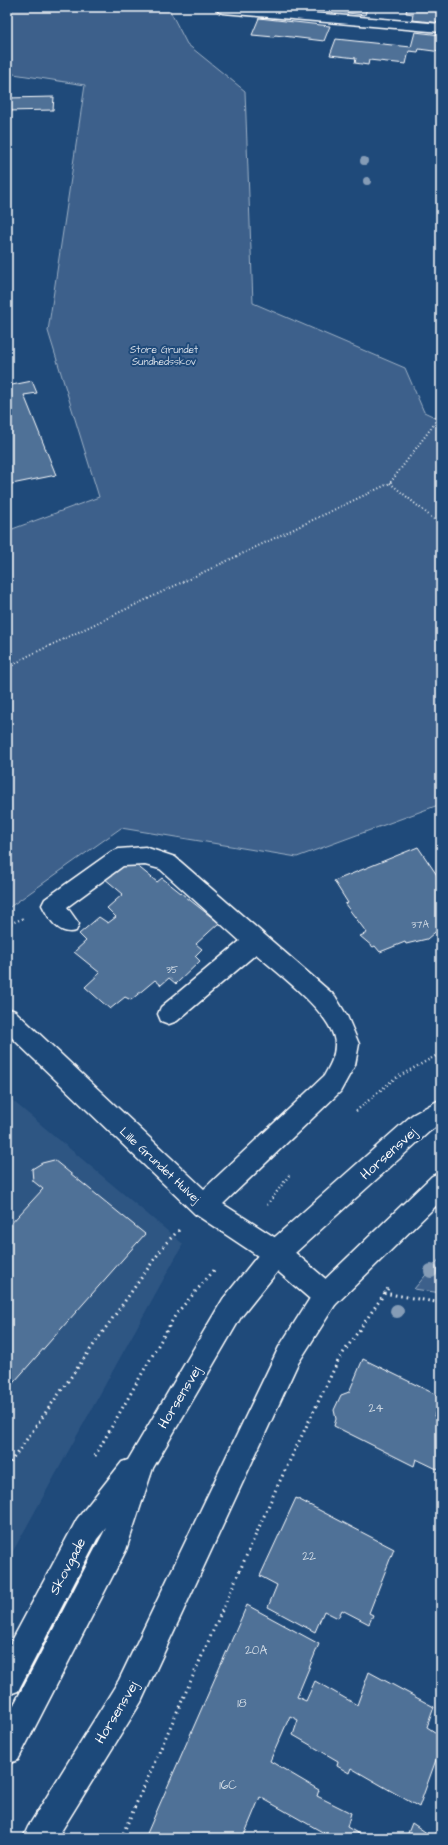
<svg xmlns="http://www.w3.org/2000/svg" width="448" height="1845" font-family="'Architects Daughter',sans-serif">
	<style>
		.built { fill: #2e5683 }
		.green { fill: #3c618b; stroke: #9eb0c5 }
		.building { fill: #507197; stroke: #fff }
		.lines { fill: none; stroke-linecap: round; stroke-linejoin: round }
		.minor-casing { stroke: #fff; stroke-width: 3 }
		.major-casing { stroke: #fff; stroke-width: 3 }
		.path-far2 { stroke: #fff; stroke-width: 2; stroke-dasharray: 1 2.5; stroke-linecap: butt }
		.path-far1 { stroke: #fff; stroke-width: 2.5; stroke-dasharray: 1 3; stroke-linecap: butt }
		.path { stroke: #fff; stroke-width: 3; stroke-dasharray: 1.5 4; stroke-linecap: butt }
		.minor { fill: #1f4a7a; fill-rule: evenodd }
		.major { fill: #1f4a7a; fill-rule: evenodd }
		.tree { fill: #859cb6 }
		.labels { text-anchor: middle; stroke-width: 4; stroke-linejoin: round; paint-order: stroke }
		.far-park-label { font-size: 10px; fill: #d8dfe8; stroke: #1f4a7a }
		.number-label { font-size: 10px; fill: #d3dce5 }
		.street-label { font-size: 12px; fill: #fff; stroke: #1f4a7a }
		.near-number-label { font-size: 12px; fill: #d3dce5 }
		.near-street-label { font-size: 14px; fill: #fff; stroke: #1f4a7a }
	</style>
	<rect width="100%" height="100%" fill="#1f4a7a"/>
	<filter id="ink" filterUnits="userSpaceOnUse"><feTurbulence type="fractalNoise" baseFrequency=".025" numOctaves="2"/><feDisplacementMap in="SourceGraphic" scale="8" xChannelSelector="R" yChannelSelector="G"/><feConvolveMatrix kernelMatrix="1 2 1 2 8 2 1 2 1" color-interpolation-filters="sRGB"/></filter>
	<g filter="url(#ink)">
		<path class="built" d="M7 1096 183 1244 7 1562Z"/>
		<path class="green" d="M7 7H168L187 44 245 91 253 303 405 368 424 412 441 420V804L297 857 121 828 7 909V531L99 497 48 331 85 85 7 73Z
			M441 1257V1293L414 1289Z"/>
		<path class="building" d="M242 7H277V9L266 8V9Z
			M323 7H361L367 8 365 15 322 10Z
			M407 7H441V23L412 20 413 14 406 13Z
			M259 18 330 26 324 41 275 35 274 37 252 35Z
			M415 32 441 35V52L419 49 418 52 409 51 406 64 369 60 368 65 355 63 356 58 330 55 336 39 411 47Z
			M54 97 53 110 7 111V98Z
			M32 381 37 393 24 395 56 475 7 485V386Z
			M418 847 441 881V927L427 939 406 944 405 942 380 952 375 946 373 947 360 936 367 933 345 904 348 903 334 881Z
			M123 862 135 864 157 882 162 878 219 923 196 944 202 949 195 956 200 961 176 984 169 978 161 985 155 980 131 1000 125 997 110 1009 85 987 100 973 74 952 86 941 79 934 99 917 108 923 116 917 107 908 123 894 104 878Z
			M54 1160 145 1234 7 1390V1228L43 1189 33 1181 32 1169 42 1163Z
			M363 1359 441 1397 434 1416 441 1419V1464L439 1470 416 1459 414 1466 334 1426 336 1419 334 1410 341 1395 349 1392Z
			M296 1498 394 1549 369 1613 373 1615 369 1624 342 1610 338 1618 324 1611 315 1632 268 1607 277 1585 260 1576Z
			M247 1605 319 1644 297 1697 306 1701 315 1681 357 1705 369 1672 434 1707 427 1727 441 1736V1746L419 1807 351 1768 349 1773 337 1766 338 1761 293 1735 298 1720 290 1716 270 1761 319 1790 317 1796 351 1813 347 1827 366 1838H333L260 1797 243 1838H145Z
			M412 1823 434 1838H406Z"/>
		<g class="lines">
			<defs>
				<path id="minor" d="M218 7H244L441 24V32L223 13 219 12 217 9Z
					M145 847 175 857 335 996 347 1016 359 1044 355 1065 351 1072 340 1092 223 1204 285 1244 335 1287 339 1296 335 1305 326 1309 317 1305 267 1262 195 1214 7 1033V1008L15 1011 204 1189 324 1076C329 1067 335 1057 335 1045 336 1016 277 973 256 954L177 1021 169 1024 161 1021 158 1014 161 1007 240 941 160 869 145 865 123 866 67 907 79 924 76 931C59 936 49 919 42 905L45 899 111 852 119 849Z"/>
				<path id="major" d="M441 1099V1123L430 1131 285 1262 241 1317 153 1468 126 1550 18 1760 7 1764V1718L106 1528 97 1539 18 1691 7 1695V1650L77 1519 122 1462 128 1460 223 1299 267 1244 412 1115Z
					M441 1172V1201L335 1305 297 1365 141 1702 57 1838H23L28 1827 119 1680 279 1347 317 1287 432 1176Z"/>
			</defs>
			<use href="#minor" class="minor-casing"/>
			<use href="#major" class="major-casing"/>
			<path class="path-far2" d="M390 483 441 525
				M7 669 26 657 390 483 441 415"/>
			<path class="path-far1" d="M7 925 24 918
				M356 1111 394 1079 441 1053
				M267 1205 290 1174"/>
			<path class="path" d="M384 1293 441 1303
				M95 1456 176 1314 216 1268
				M7 1467 166 1243 179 1230
				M121 1838 276 1489 339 1359 389 1287"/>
			<use href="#minor" class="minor"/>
			<use href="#major" class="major"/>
		</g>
		<g class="tree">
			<circle cx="364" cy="161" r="4"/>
			<circle cx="367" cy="181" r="4"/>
			<circle cx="431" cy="1271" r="7"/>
			<circle cx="397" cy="1311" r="7"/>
		</g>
	</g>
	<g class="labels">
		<g class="far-park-label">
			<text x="164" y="353">Store Grundet<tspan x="164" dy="12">Sundhedsskov</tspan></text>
		</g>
		<g class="number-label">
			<text x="420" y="928">37A</text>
			<text x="172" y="973">35</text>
		</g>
		<g class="street-label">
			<text transform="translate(160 1165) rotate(43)" y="4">Lille Grundet Hulvej</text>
		</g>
		<g class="near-number-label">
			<text x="376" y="1412">24</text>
			<text x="309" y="1560">22</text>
			<text x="256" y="1654">20A</text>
			<text x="242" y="1707">18</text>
			<text x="228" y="1789">16C</text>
		</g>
		<g class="near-street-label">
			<text transform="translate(388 1153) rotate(-42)" y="5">Horsensvej</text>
			<text transform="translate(179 1397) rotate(-59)" y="5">Horsensvej</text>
			<text transform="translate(67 1566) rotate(-62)" y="5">Skovgade</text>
			<text transform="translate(116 1712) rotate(-59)" y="5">Horsensvej</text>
		</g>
	</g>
	<rect width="448" height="1845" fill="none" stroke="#1f4a7a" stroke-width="24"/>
	<rect x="12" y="12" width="424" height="1821" fill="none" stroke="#fff" stroke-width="1.5" filter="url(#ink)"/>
</svg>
